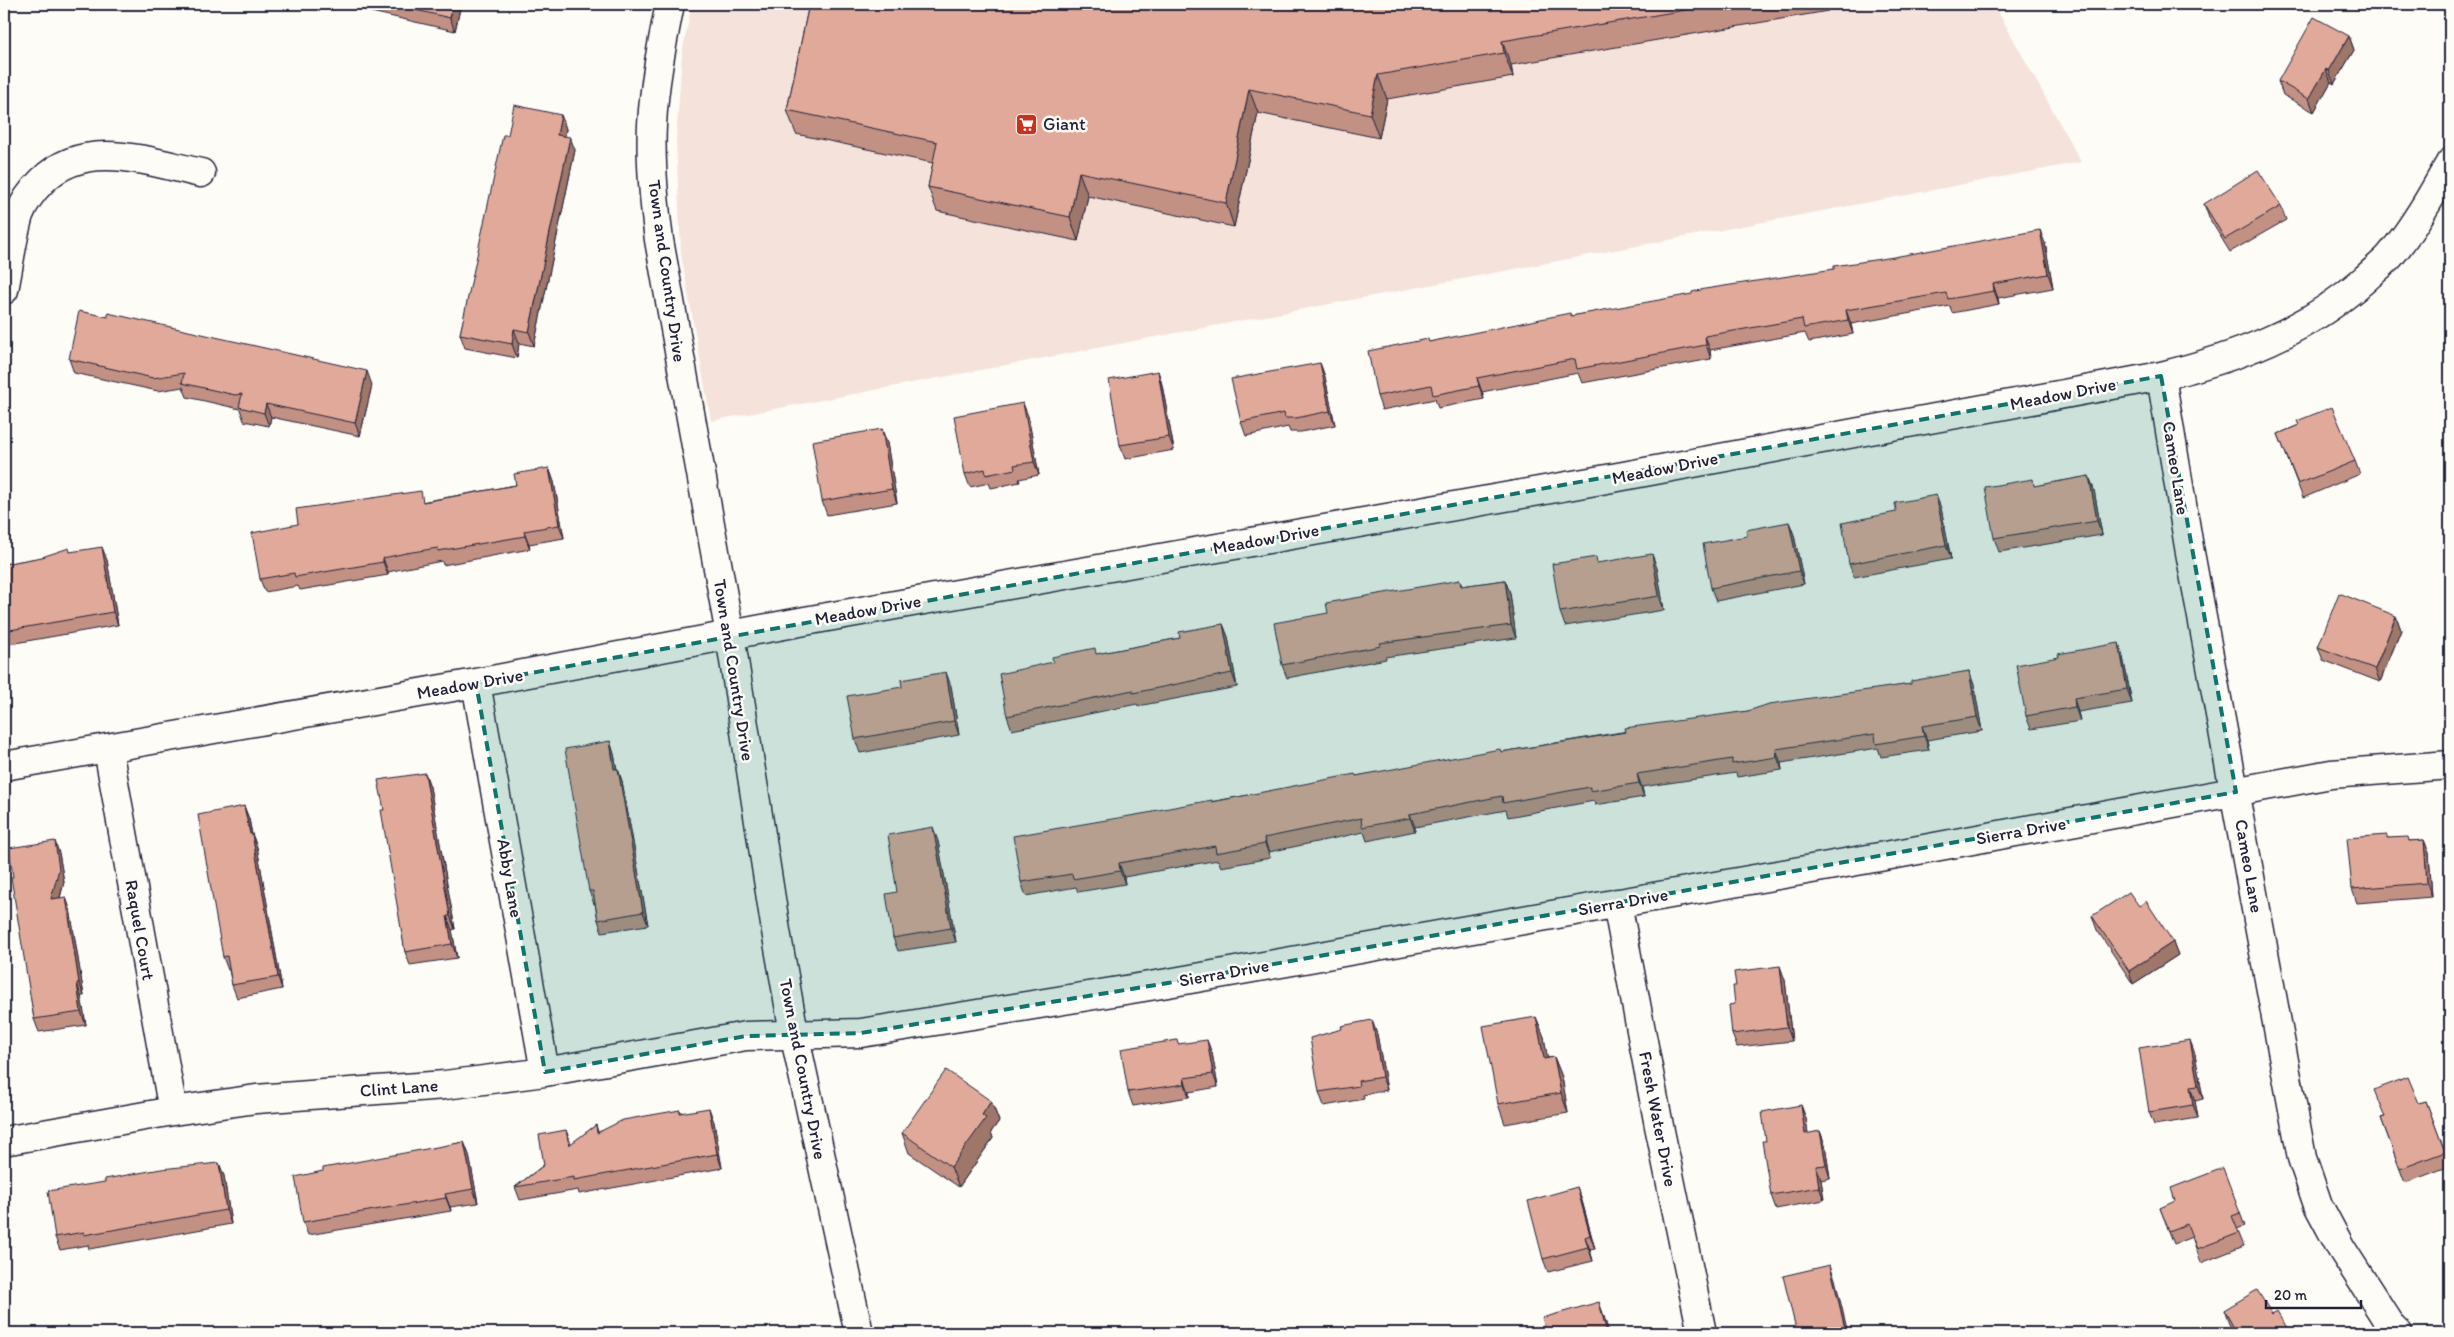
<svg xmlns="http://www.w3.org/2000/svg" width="2454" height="1337" font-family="Itim,sans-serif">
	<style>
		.built { fill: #f5e3db }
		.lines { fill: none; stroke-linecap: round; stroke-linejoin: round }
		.street-casing { stroke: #22223b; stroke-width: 31 }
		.secondary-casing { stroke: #22223b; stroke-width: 31 }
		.street { stroke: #fdfcf7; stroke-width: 28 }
		.secondary { stroke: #fdfcf7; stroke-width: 28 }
		.wall { fill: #c29184; stroke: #22223b }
		.shaded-wall { fill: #9e766b; stroke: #22223b }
		.building { fill: #e1a999; stroke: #22223b }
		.marked { fill: #0f766e; fill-opacity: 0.2; stroke: #0f766e; stroke-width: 4; stroke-dasharray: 10 6; stroke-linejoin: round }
		.labels { text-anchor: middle; stroke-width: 5; stroke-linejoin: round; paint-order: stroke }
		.poi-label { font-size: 18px; fill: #22223b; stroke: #fdfcf7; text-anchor: start }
		.street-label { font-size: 18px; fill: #22223b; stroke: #fdfcf7 }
	</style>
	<rect width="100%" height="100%" fill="#fdfcf7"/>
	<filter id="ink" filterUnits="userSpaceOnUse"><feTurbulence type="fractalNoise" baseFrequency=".02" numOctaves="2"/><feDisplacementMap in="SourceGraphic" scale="10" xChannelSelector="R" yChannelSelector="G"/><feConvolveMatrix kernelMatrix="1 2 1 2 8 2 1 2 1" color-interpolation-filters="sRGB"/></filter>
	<g filter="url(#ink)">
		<path class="built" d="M692 4H1994L2081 162 711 421 681 254 676 141 682 53Z"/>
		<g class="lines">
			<defs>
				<path id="street" d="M4 290C9 266 12 239 19 215 24 202 33 190 42 181 85 137 149 162 201 173
					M2161 376 2189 547 2302 1158 2318 1205 2341 1248 2391 1326 2398 1333
					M476 683 545 1072
					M108 749 173 1111
					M4 766 476 683 805 621 1618 477 2161 376C2238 357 2304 333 2365 279 2373 271 2383 264 2390 256 2414 227 2432 195 2450 163
					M1617 903 1659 1126 1702 1333
					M4 1141 173 1111 256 1099 445 1085 545 1072 746 1036 861 1033 1168 983 1902 853 2331 774 2450 765"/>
				<path id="secondary" d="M670 4C662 44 654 84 652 125 650 163 654 202 659 240L730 635 776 931 794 1033 859 1333"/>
			</defs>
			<use href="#street" class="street-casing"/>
			<use href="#secondary" class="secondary-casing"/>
			<use href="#street" class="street"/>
			<use href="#secondary" class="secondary"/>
		</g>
		<path class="wall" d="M336 4H461L455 31Z
			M809 4H1827L1828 11 1511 65 1513 77 1387 99 1379 138 1258 113 1234 227 1088 196 1078 241 937 211 928 187 933 163 796 134 787 110Z
			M2349 36 2354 50 2334 84 2331 82 2314 112 2283 95 2278 81Z
			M561 115 566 129 565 136 575 150 534 346 519 343 517 358 465 348 460 334 508 135Z
			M2204 204 2281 206 2286 220 2230 252 2209 218Z
			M2045 243 2053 288 1998 298 1999 304 1952 313 1950 306 1851 324 1853 334 1809 342 1805 333 1710 350 1711 359 1582 383 1578 373 1482 392 1484 399 1438 408 1435 399 1382 410 1377 396 1429 342 1571 316Z
			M69 359 372 385 360 436 271 417 269 426 244 421 240 409 187 397 183 387 158 391 74 373Z
			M1320 363 1325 377 1335 425 1301 432H1290L1288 427 1246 436 1241 422Z
			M1158 371 1162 385 1174 450 1125 459 1120 445Z
			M1028 416 1039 475 1019 479 1020 482 991 488 989 483 970 487 965 474Z
			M2299 425 2355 461 2360 474 2303 498 2278 434Z
			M887 443 897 503 827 515 822 501Z
			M549 468 554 482 564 538 529 544 530 549 443 565 442 561 411 567 388 572V575L300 590 298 586 265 592 260 579 298 524 516 485Z
			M2089 476 2094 490 2102 535 1999 552 1994 538 2036 486Z
			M1941 508 1951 559 1854 577 1849 564Z
			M1789 522 1794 535 1804 584 1716 601 1711 588 1747 536Z
			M71 552 107 560 118 625 4 645V564Z
			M1598 563 1657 568 1664 610 1565 626 1560 612Z
			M1460 580 1462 586 1505 580 1510 593 1516 638 1385 657 1386 659 1287 678 1282 665 1328 613Z
			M2396 616 2401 630 2380 682 2323 660 2318 647Z
			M1223 624 1228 637 1237 687 1138 706 1137 704 1012 730 1007 716 1097 654 1180 638Z
			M2123 657 2132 703 2078 712 2080 721 2031 729 2026 716Z
			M1969 671 1974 685 1982 731 1927 740 1929 750 1881 757 1878 748 1781 763 1782 770 1737 777 1736 773 1642 787 1644 797 1595 805 1594 801 1508 817 1506 810 1415 827V831L1367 841 1364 832 1269 852 1270 858 1221 867 1218 860 1124 877 1125 884 1078 892 1076 887 1026 896 1021 882 1153 812 1356 776 1501 752 1911 684Z
			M951 686 959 735 860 753 855 739 902 687Z
			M610 741 614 754 617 769H618L622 781 648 925 602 932 598 920 595 904H594L589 891Z
			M425 773 430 787 455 929 452 930 457 958 410 965 405 952 384 810Z
			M244 806 249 819 252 834 257 847 282 989 237 998 232 985 229 970H228L223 957Z
			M2388 838 2409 841 2424 840 2429 853 2432 897 2357 903 2352 889Z
			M938 841 956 942 898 951 893 938 897 892Z
			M59 853 64 882 60 898 70 909 84 996H81L86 1025 39 1032 34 1019 13 877Z
			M2139 906 2173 942 2178 955 2133 984 2097 930 2092 916Z
			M1785 980 1792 1041 1737 1047 1732 1034 1735 1004Z
			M1536 1017 1544 1037 1547 1058 1554 1057 1562 1077 1568 1113 1505 1124 1498 1104Z
			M1377 1034 1387 1090 1363 1095 1364 1099 1324 1106 1319 1092Z
			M1212 1053 1218 1087 1189 1092V1097L1133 1106 1128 1092Z
			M2195 1054 2203 1099 2195 1101 2198 1118 2154 1125 2149 1112Z
			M991 1101 999 1121 991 1132 993 1138 959 1187 909 1153 902 1133Z
			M2426 1101 2450 1166 2405 1183 2381 1118Z
			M1801 1105 1806 1119 1808 1134 1820 1131 1825 1145 1830 1178 1821 1180 1824 1200 1776 1209 1771 1195 1766 1141Z
			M680 1110 681 1112 714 1122 722 1168 579 1194 578 1190 520 1200 515 1187 596 1125 598 1132Z
			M464 1142 469 1155 478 1203 450 1207 451 1211 308 1235 303 1222 323 1171Z
			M219 1163 224 1176 231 1224 89 1249 88 1245 60 1250 55 1237 105 1182Z
			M1577 1187 1582 1201 1595 1249 1590 1250 1593 1261 1548 1272 1543 1259Z
			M2160 1208 2240 1213 2245 1226 2237 1229 2244 1246 2201 1263 2192 1237 2174 1244Z
			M2224 1310 2272 1314 2290 1333H2234L2229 1324Z"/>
		<path class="shaded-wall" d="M453 4H461L455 31 450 18Z
			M2349 36 2354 50 2334 84 2329 71Z
			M1502 41 1511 65 1513 77 1504 53Z
			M2326 69 2331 82 2314 112 2309 99Z
			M1378 75 1387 99 1379 138 1370 114Z
			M1249 89 1258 113 1234 227 1226 203Z
			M561 115 566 129 562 148 557 135Z
			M570 137 575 150 534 346 529 332Z
			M1079 172 1088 196 1078 241 1070 217Z
			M2040 230 2045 243 2053 288 2048 274Z
			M1993 284 1998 298 1999 304 1994 291Z
			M1846 310 1851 324 1853 334 1848 320Z
			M514 329 519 343 517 358 512 344Z
			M1705 336 1710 350 1711 359 1706 345Z
			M1320 363 1325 377 1335 425 1330 411Z
			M367 371 372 385 360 436 355 423Z
			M1158 371 1162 385 1174 450 1169 437Z
			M1477 378 1482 392 1484 399 1479 386Z
			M1023 403 1028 416 1039 475 1034 462Z
			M266 404 271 417 269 426 264 413Z
			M882 429 887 443 897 503 892 489Z
			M549 468 554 482 564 538 559 525Z
			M2089 476 2094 490 2102 535 2097 521Z
			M1936 495 1941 508 1951 559 1946 545Z
			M1789 522 1794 535 1804 584 1799 571Z
			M524 531 529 544 530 549 525 536Z
			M102 547 107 560 118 625 113 612Z
			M1652 554 1657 568 1664 610 1659 596Z
			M383 558 388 572V575L383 562Z
			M1505 580 1510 593 1516 638 1511 625Z
			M2396 616 2401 630 2380 682 2375 669Z
			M1223 624 1228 637 1237 687 1232 673Z
			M2119 643 2123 657 2132 703 2127 689Z
			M1969 671 1974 685 1982 731 1977 717Z
			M946 672 951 686 959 735 954 721Z
			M2074 698 2078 712 2080 721 2075 707Z
			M1922 726 1927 740 1929 750 1924 736Z
			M610 741 614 754 619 782 614 769Z
			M1776 749 1781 763 1782 770 1777 757Z
			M618 769 622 781 648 925 643 912Z
			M425 773 430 787 455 929 450 916Z
			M1637 774 1642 787 1644 797 1639 783Z
			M244 806 249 819 254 847 250 834Z
			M1410 814 1415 827V831L1410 818Z
			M933 827 938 841 956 942 951 928Z
			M252 834 257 847 282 989 278 977Z
			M1264 838 1269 852 1270 858 1265 844Z
			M2424 840 2429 853 2432 897 2427 883Z
			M55 841 59 853 64 882 56 912 51 899Z
			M1119 863 1124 877 1125 884 1120 871Z
			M66 897 70 909 84 996 79 983Z
			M447 916 452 930 457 958 452 944Z
			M2173 942 2178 955 2133 984 2129 971Z
			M1780 966 1785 980 1792 1041 1787 1027Z
			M77 983 81 996 86 1025 81 1012Z
			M1536 1017 1544 1037 1551 1079 1544 1059Z
			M1372 1020 1377 1034 1387 1090 1382 1077Z
			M1207 1040 1212 1053 1218 1087 1213 1074Z
			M2190 1040 2195 1054 2203 1099 2198 1086Z
			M1554 1057 1562 1077 1568 1113 1561 1093Z
			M1184 1078 1189 1092V1097L1185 1084Z
			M2190 1087 2195 1101 2198 1118 2193 1105Z
			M991 1101 999 1121 991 1132 993 1138 959 1187 951 1167 982 1115Z
			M1801 1105 1806 1119 1810 1148 1805 1134Z
			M709 1108 714 1122 722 1168 717 1154Z
			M566 1130 571 1144 569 1145Z
			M1820 1131 1825 1145 1830 1178 1826 1165Z
			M464 1142 469 1155 478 1203 473 1189Z
			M219 1163 224 1176 231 1224 226 1210Z
			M1816 1166 1821 1180 1824 1200 1819 1187Z
			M1577 1187 1582 1201 1595 1249 1590 1235Z
			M445 1194 450 1207 451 1211 446 1198Z
			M1585 1237 1590 1250 1593 1261 1588 1247Z
			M1830 1265 1835 1279 1848 1333H1846Z
			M1599 1302 1604 1316 1609 1333H1607Z"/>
		<path class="building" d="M390 4H453L450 18Z
			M809 4H1721L1502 41 1504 53 1378 75 1370 114 1249 89 1226 203 1079 172 1070 217 928 187 937 142 787 110Z
			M2314 17 2349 36 2329 71 2326 69 2309 99 2278 81Z
			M514 105 561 115 557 135 570 137 529 332 514 329 512 344 460 334 503 135H508Z
			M2258 170 2281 206 2225 239 2204 204Z
			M2040 230 2048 274 1993 284 1994 291 1948 299 1946 293 1846 310 1848 320 1804 328 1802 319 1705 336 1706 345 1577 369 1575 359 1477 378 1479 386 1433 395 1431 385 1377 396 1368 351 1428 339 1429 342 1570 313 1571 316 1692 294V292L1705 289 1834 269V266L1894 257Z
			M79 311 108 317V313L367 371 355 423 266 404 264 413 239 407 242 394 235 395 182 383 184 373 153 378 69 359Z
			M1320 363 1330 411 1296 418H1285L1284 413 1241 422 1231 379Z
			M1158 371 1169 437 1120 445 1109 380Z
			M1023 403 1034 462 1014 465 1015 469 986 475 985 469 965 474 954 416Z
			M2332 407 2355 461 2298 484 2278 434 2299 425 2297 421Z
			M882 429 892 489 822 501 812 441Z
			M549 468 559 525 524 531 525 536 438 551V548L406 553 383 558V562L295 577 294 573 260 579 252 533 298 524 296 509 421 491 423 502 516 485 514 474Z
			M2089 476 2097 521 1994 538 1985 487 2033 479 2034 486Z
			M1936 495 1946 545 1849 564 1842 523 1896 512 1895 503Z
			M1789 522 1799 571 1711 588 1703 544 1747 536 1746 530Z
			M102 547 113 612 4 631V564L42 557 69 548 70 552Z
			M1652 554 1659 596 1560 612 1552 564 1596 557 1597 563Z
			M1460 580 1461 586 1505 580 1511 625 1380 643 1381 646 1282 665 1274 623 1328 613 1326 603Z
			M2339 593 2396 616 2375 669 2318 647Z
			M1223 624 1232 673 1133 693V690L1007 716 999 674 1053 662 1052 657 1095 648 1096 654 1180 638 1179 632Z
			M2119 643 2127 689 2074 698 2075 707 2026 716 2016 665 2059 657 2058 654Z
			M1969 671 1977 717 1922 726 1924 736 1876 744 1875 734 1776 749 1777 757 1732 764V759L1637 774 1639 783 1590 791V787L1503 803 1502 796 1410 814V818L1362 827 1361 818 1264 838 1265 844 1216 853 1215 846 1119 863 1120 871 1073 879 1072 874 1021 882 1013 836 1153 812V811L1212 800V802L1355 774 1356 776 1500 749 1501 752 1626 732 1625 728 1748 711 1769 704 1911 684V681Z
			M946 672 954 721 855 739 847 696 902 687 901 680Z
			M610 741 614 769H618L643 912 598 920 593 891H589L565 749Z
			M425 773 450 916H447L452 944 405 952 381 810H384L378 780Z
			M244 806 250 834H252L278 977 232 985 227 956 223 957 198 815Z
			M933 827 951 928 893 938 886 894 897 892 888 835Z
			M2387 835V838L2408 837 2409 841 2424 840 2427 883 2352 889 2347 838Z
			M55 841 59 869 51 899 66 897 79 983H77L81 1012 34 1019 11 877H13L9 848Z
			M2129 892 2139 906 2146 901 2173 942 2129 971 2092 916Z
			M1780 966 1787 1027 1732 1034 1729 1005 1735 1004 1733 986H1736L1734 972Z
			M1536 1017 1544 1059 1554 1057 1561 1093 1498 1104 1483 1026Z
			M1372 1020 1382 1077 1358 1081 1359 1086 1319 1092 1310 1038 1342 1029 1341 1026Z
			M1177 1040 1178 1044 1207 1040 1213 1074 1184 1078 1185 1084 1128 1092 1121 1049Z
			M2190 1040 2198 1086 2190 1087 2193 1105 2149 1112 2139 1048Z
			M946 1070 991 1101 982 1115 986 1118 951 1167 902 1133Z
			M2408 1077 2419 1103 2426 1101 2445 1152 2400 1169 2381 1118 2385 1117 2374 1090Z
			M1801 1105 1805 1134 1820 1131 1826 1165 1816 1166 1819 1187 1771 1195 1762 1141H1766L1762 1112Z
			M709 1108 717 1154 574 1180V1177L515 1187 544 1165 539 1135 566 1130 569 1145 596 1125 597 1133 623 1120 680 1110V1113Z
			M464 1142 473 1189 445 1194 446 1198 303 1222 295 1177 323 1171V1168Z
			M219 1163 226 1210 84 1235V1232L55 1237 48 1191 105 1182V1179L161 1169Z
			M2223 1168 2240 1213 2232 1216 2239 1233 2197 1249 2187 1224 2169 1231 2160 1208 2175 1201 2171 1188Z
			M1577 1187 1590 1235 1585 1237 1588 1247 1543 1259 1528 1201Z
			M1830 1265 1846 1333H1797L1783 1276Z
			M2257 1290 2272 1314 2277 1311 2290 1333H2237L2224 1310Z
			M1599 1302 1607 1333H1547L1542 1318Z"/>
	</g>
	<path class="marked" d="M2161 376 2236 792 1168 983 861 1033 746 1036 545 1072 476 683Z"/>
	<defs>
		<symbol id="supermarket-square" viewBox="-11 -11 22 22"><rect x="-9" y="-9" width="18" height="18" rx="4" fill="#c8321e" stroke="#fdfcf7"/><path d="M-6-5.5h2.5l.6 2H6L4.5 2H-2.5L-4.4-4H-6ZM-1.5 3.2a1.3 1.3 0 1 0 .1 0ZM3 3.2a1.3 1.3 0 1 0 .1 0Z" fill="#fff"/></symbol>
	</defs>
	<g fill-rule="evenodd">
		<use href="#supermarket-square" x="1014" y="112" width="25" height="25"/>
	</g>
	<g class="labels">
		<g class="poi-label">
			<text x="1043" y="130">Giant</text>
		</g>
		<g class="street-label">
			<text transform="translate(667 271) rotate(82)" y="6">Town and Country Drive</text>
			<text transform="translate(2063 394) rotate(-11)" y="6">Meadow Drive</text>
			<text transform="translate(1665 468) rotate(-11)" y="6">Meadow Drive</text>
			<text transform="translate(2176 468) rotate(81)" y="6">Cameo Lane</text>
			<text transform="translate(1266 539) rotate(-10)" y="6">Meadow Drive</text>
			<text transform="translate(868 610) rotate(-10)" y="6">Meadow Drive</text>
			<text transform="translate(734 670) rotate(81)" y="6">Town and Country Drive</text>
			<text transform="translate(470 684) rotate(-10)" y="6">Meadow Drive</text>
			<text transform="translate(2021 831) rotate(-10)" y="6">Sierra Drive</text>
			<text transform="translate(2249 866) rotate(80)" y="6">Cameo Lane</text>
			<text transform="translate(510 878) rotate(80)" y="6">Abby Lane</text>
			<text transform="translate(1623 902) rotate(-10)" y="6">Sierra Drive</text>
			<text transform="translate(140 930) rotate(80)" y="6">Raquel Court</text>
			<text transform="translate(1224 973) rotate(-10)" y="6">Sierra Drive</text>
			<text transform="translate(803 1069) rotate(79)" y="6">Town and Country Drive</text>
			<text transform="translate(399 1088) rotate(-4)" y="6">Clint Lane</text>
			<text transform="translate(1658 1119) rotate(79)" y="6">Fresh Water Drive</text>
		</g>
	</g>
	<rect width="2454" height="1337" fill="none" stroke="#fdfcf7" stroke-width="20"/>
	<rect x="10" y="10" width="2434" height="1317" fill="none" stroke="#22223b" stroke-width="2" filter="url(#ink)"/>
	<path d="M2266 1300v8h95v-8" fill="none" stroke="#22223b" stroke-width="2.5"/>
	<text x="2274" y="1300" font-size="15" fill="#22223b" stroke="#fdfcf7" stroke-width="4" paint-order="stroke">20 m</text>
</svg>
